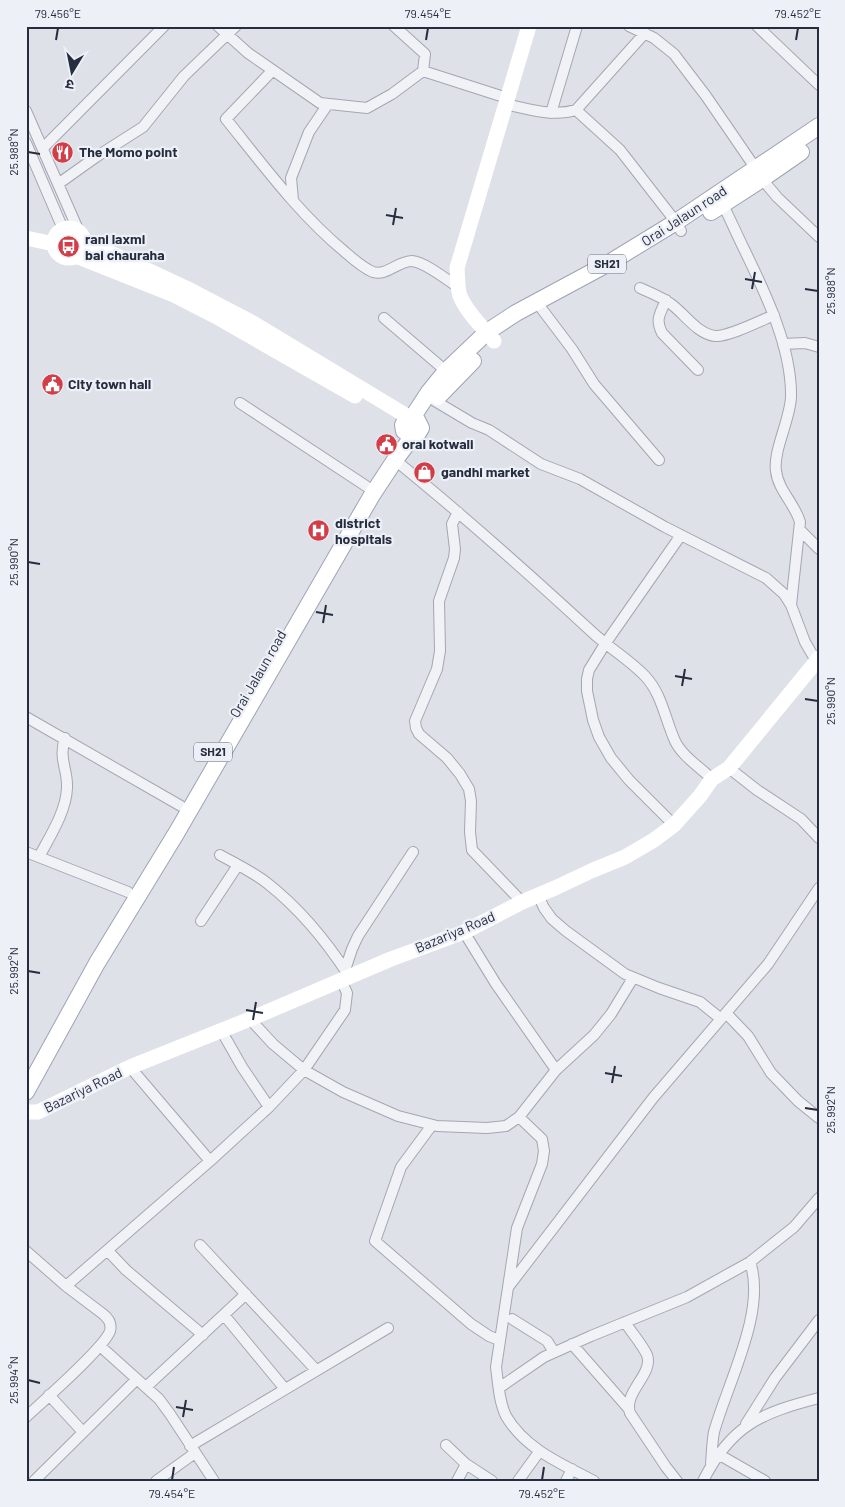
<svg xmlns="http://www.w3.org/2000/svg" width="845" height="1507" font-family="Barlow,'Noto Sans Devanagari',sans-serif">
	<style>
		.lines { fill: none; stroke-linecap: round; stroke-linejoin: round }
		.street-casing { stroke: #a3a7b2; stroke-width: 12 }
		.primary-casing { stroke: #9da4b4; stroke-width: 18 }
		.street { stroke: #f1f2f6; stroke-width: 10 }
		.secondary { stroke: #fff; stroke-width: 15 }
		.primary { stroke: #fff; stroke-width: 16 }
		.ticks { fill: none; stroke: #262d3f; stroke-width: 2 }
		.labels { text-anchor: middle; stroke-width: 4.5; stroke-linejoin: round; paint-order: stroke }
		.shield { fill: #edf0f6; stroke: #626876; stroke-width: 1 }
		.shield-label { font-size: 12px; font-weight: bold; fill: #262d3f }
		.poi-label { font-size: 14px; font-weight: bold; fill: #262d3f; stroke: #edf0f6; text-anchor: start }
		.street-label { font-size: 14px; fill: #262d3f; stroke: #edf0f6 }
		.neatline { fill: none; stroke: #262d3f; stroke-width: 2 }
		.ticks-label { font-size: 12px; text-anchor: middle; fill: #262d3f }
	</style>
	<rect width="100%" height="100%" fill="#dee1e8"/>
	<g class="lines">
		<defs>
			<path id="street" d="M218 26 248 53 320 103 367 108 392 94 423 71 425 54 394 26
				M629 26 654 38 674 54 706 96 756 169
				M757 26 819 85
				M272 71 226 119C263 165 299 214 345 252 353 259 363 268 373 272 387 276 398 261 412 261 425 262 447 280 458 287
				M423 71 507 98
				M505 104C528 109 553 117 576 110L645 33
				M576 110 620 150 676 222 681 231
				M26 111 80 234
				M551 113 577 26
				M26 143 63 229
				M43 148 164 26
				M762 179 777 197 819 237
				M58 184 96 157 143 127 184 76 236 26
				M293 200 291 178 309 132 328 104
				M721 201C729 216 736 233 744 249 765 292 792 348 791 397 790 420 773 451 776 471 778 490 795 504 800 522L791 605
				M640 288C651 293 662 297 671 304 684 313 697 334 715 336 728 337 760 321 774 315
				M666 300C660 314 655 319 662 333L698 370
				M541 308 572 349 594 384 659 460
				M384 318 446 371
				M783 344 805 343 819 347
				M435 401 472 423 489 430 541 464 580 479 665 527 766 578 784 594 791 605 805 642 816 661
				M240 403 366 486
				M395 460C463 515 528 573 592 632 609 648 630 660 645 676 662 694 665 719 675 741 682 756 701 768 712 779
				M458 512 452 524 455 549 454 558 439 601 440 651 437 669 415 721 416 728 419 734 447 758 460 774 469 789 471 801 470 832 472 850 522 902
				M800 530 819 549
				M26 717 181 806
				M729 768 757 790 801 819 819 838
				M674 825 629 780 611 758 599 737 593 720 587 691V679L589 670 605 644 681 535
				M26 852 128 892
				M220 855C236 864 253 872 267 883 299 908 327 942 349 976
				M39 857C50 836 66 812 67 788 68 769 58 759 65 738
				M538 895 544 908 552 919 566 931 625 974 659 988 700 1002 721 1019
				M201 921 238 865
				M464 932 496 984 556 1070
				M345 970 352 949 358 936 413 852
				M726 1013 748 1036 771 1073 798 1101 819 1118
				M250 1019 273 1044 304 1070 343 1092 398 1116 437 1126 487 1128 506 1126 519 1117 556 1070 594 1035 611 1014 633 978
				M221 1030 242 1067 269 1107
				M130 1067 210 1161
				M519 1117 542 1139 544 1151 542 1164 517 1228 496 1367C498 1382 499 1402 506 1416 525 1449 562 1464 594 1481
				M432 1125 401 1167 375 1241 471 1324 489 1336 499 1340
				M200 1245 316 1370
				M26 1251 66 1286 103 1314C108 1318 112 1324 110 1331 105 1347 42 1402 26 1417
				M108 1251 126 1270 203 1335
				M66 1286 210 1161 269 1107 304 1070 345 1010 347 993 341 980
				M509 1286 653 1098 768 964 819 888
				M224 1315 285 1389
				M512 1319 547 1341 554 1352
				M625 1322C631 1332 642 1344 647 1355 654 1374 623 1392 630 1413L666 1467 677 1481
				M572 1344 628 1408
				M100 1346 159 1399 170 1414 214 1481
				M146 1387 246 1294
				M499 1388 544 1357 591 1336 687 1297 750 1262 794 1227 819 1198
				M49 1395 83 1432
				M746 1424 775 1378 819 1320
				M446 1445 466 1464 492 1481
				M190 1446 388 1328
				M718 1454 765 1481
				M711 1463C712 1453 712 1442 714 1432 727 1384 767 1311 750 1262
				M34 1481 137 1379
				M156 1481 195 1453
				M457 1481 466 1464
				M518 1481 539 1452
				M566 1481 572 1469
				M703 1481C731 1425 761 1413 819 1398"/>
			<path id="primary" d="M711 212 762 179 801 152
				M438 397 473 361
				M412 418 417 420 421 428 418 433 411 436 404 431 403 425 405 421 412 418 429 392 446 371 487 332 516 313 609 263 676 222 819 126
				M26 1092 97 963 177 832 372 495 395 460 413 436"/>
		</defs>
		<use href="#street" class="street-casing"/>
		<use href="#primary" class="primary-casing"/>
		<use href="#street" class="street"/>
		<path class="secondary" d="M54 243a15 15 0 1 1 30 0a15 15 0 1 1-30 0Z
			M26 238 54 244
			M83 240 186 288 253 323 410 418
			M76 256 174 295 215 316 355 396
			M494 341C483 327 467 313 460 296 457 288 458 278 457 268L529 26
			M26 1112H38L130 1067 250 1019 391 959 464 932 522 902 555 888 591 871 625 857 654 840 674 825 700 796 712 779 729 768 819 658"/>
		<use href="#primary" class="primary"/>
	</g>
	<path class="ticks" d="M56 40 58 28M426 40 428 28M796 40 798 28M28 152 40 154M386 215 403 218M393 225 396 208M745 279 762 282M752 289 755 272M805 289 818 291M28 562 40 564M316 612 333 615M323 623 326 605M675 676 692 679M682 686 685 669M805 699 818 701M28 971 40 973M246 1010 263 1013M253 1020 256 1002M605 1073 622 1076M612 1083 615 1066M805 1108 818 1110M28 1380 40 1383M176 1407 193 1410M183 1417 186 1400M172 1480 174 1467M542 1480 544 1467"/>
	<defs>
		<symbol id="restaurant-disc" viewBox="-11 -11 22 22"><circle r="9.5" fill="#d23d47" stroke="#edf0f6"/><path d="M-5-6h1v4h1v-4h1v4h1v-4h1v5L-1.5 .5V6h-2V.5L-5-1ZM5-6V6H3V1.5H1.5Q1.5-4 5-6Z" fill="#fff"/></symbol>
		<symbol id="bus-disc" viewBox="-11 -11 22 22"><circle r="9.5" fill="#d23d47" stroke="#edf0f6"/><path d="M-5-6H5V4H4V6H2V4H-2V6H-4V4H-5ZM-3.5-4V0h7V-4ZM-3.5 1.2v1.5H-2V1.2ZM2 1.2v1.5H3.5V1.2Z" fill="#fff"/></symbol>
		<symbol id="civic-disc" viewBox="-11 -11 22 22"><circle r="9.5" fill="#d23d47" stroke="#edf0f6"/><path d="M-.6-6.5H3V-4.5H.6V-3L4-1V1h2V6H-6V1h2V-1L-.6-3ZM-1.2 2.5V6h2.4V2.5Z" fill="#fff"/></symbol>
		<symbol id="shop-disc" viewBox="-11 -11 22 22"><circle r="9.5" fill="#d23d47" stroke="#edf0f6"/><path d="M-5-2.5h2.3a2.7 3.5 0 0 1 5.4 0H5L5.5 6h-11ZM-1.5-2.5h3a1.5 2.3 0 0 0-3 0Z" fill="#fff"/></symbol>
		<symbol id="hospital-disc" viewBox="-11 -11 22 22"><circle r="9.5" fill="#d23d47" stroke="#edf0f6"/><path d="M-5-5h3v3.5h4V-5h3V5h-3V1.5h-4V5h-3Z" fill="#fff"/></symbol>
	</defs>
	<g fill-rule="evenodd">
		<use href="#restaurant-disc" x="50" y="140" width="25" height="25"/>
		<use href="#bus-disc" x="56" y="234" width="25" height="25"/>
		<use href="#civic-disc" x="40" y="372" width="25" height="25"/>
		<use href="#civic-disc" x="374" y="432" width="25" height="25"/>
		<use href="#shop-disc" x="412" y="460" width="25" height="25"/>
		<use href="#hospital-disc" x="306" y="518" width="25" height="25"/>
	</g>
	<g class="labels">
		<g class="shield">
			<rect x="588" y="254.5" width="38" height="19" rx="4"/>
			<rect x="194" y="742.5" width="38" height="19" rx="4"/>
		</g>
		<g class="shield-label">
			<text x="607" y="268">SH21</text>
			<text x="213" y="756">SH21</text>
		</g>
		<g class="poi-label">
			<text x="79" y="157">The Momo point</text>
			<text x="85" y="244">rani laxmi<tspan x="85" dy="16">bai chauraha</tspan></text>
			<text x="68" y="389">City town hall</text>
			<text x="402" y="449">orai kotwali</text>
			<text x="441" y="477">gandhi market</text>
			<text x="335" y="528">district<tspan x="335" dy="16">hospitals</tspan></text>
		</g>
		<g class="street-label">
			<text transform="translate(684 216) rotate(-33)" y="5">Orai Jalaun road</text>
			<text transform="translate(258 674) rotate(-60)" y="5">Orai Jalaun road</text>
			<text transform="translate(455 932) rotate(-23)" y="5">Bazariya Road</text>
			<text transform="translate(83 1090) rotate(-26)" y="5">Bazariya Road</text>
		</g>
	</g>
	<rect width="845" height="1507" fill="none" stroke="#edf0f6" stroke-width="55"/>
	<g transform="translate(72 72) rotate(190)" stroke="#edf0f6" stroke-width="4" paint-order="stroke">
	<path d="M0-4L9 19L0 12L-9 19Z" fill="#262d3f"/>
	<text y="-8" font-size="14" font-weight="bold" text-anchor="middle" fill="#262d3f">उ</text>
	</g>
	<rect x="28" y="28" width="790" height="1452" class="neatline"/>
	<g class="ticks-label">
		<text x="58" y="18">79.456°E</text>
		<text x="428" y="18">79.454°E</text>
		<text x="798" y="18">79.452°E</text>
		<text transform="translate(14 152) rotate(-90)" y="4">25.988°N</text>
		<text transform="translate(831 291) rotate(-90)" y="4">25.988°N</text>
		<text transform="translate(14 562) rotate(-90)" y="4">25.990°N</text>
		<text transform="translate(831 701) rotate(-90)" y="4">25.990°N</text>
		<text transform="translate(14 971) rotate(-90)" y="4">25.992°N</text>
		<text transform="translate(831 1110) rotate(-90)" y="4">25.992°N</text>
		<text transform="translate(14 1380) rotate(-90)" y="4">25.994°N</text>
		<text x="172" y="1498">79.454°E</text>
		<text x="542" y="1498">79.452°E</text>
	</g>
</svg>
